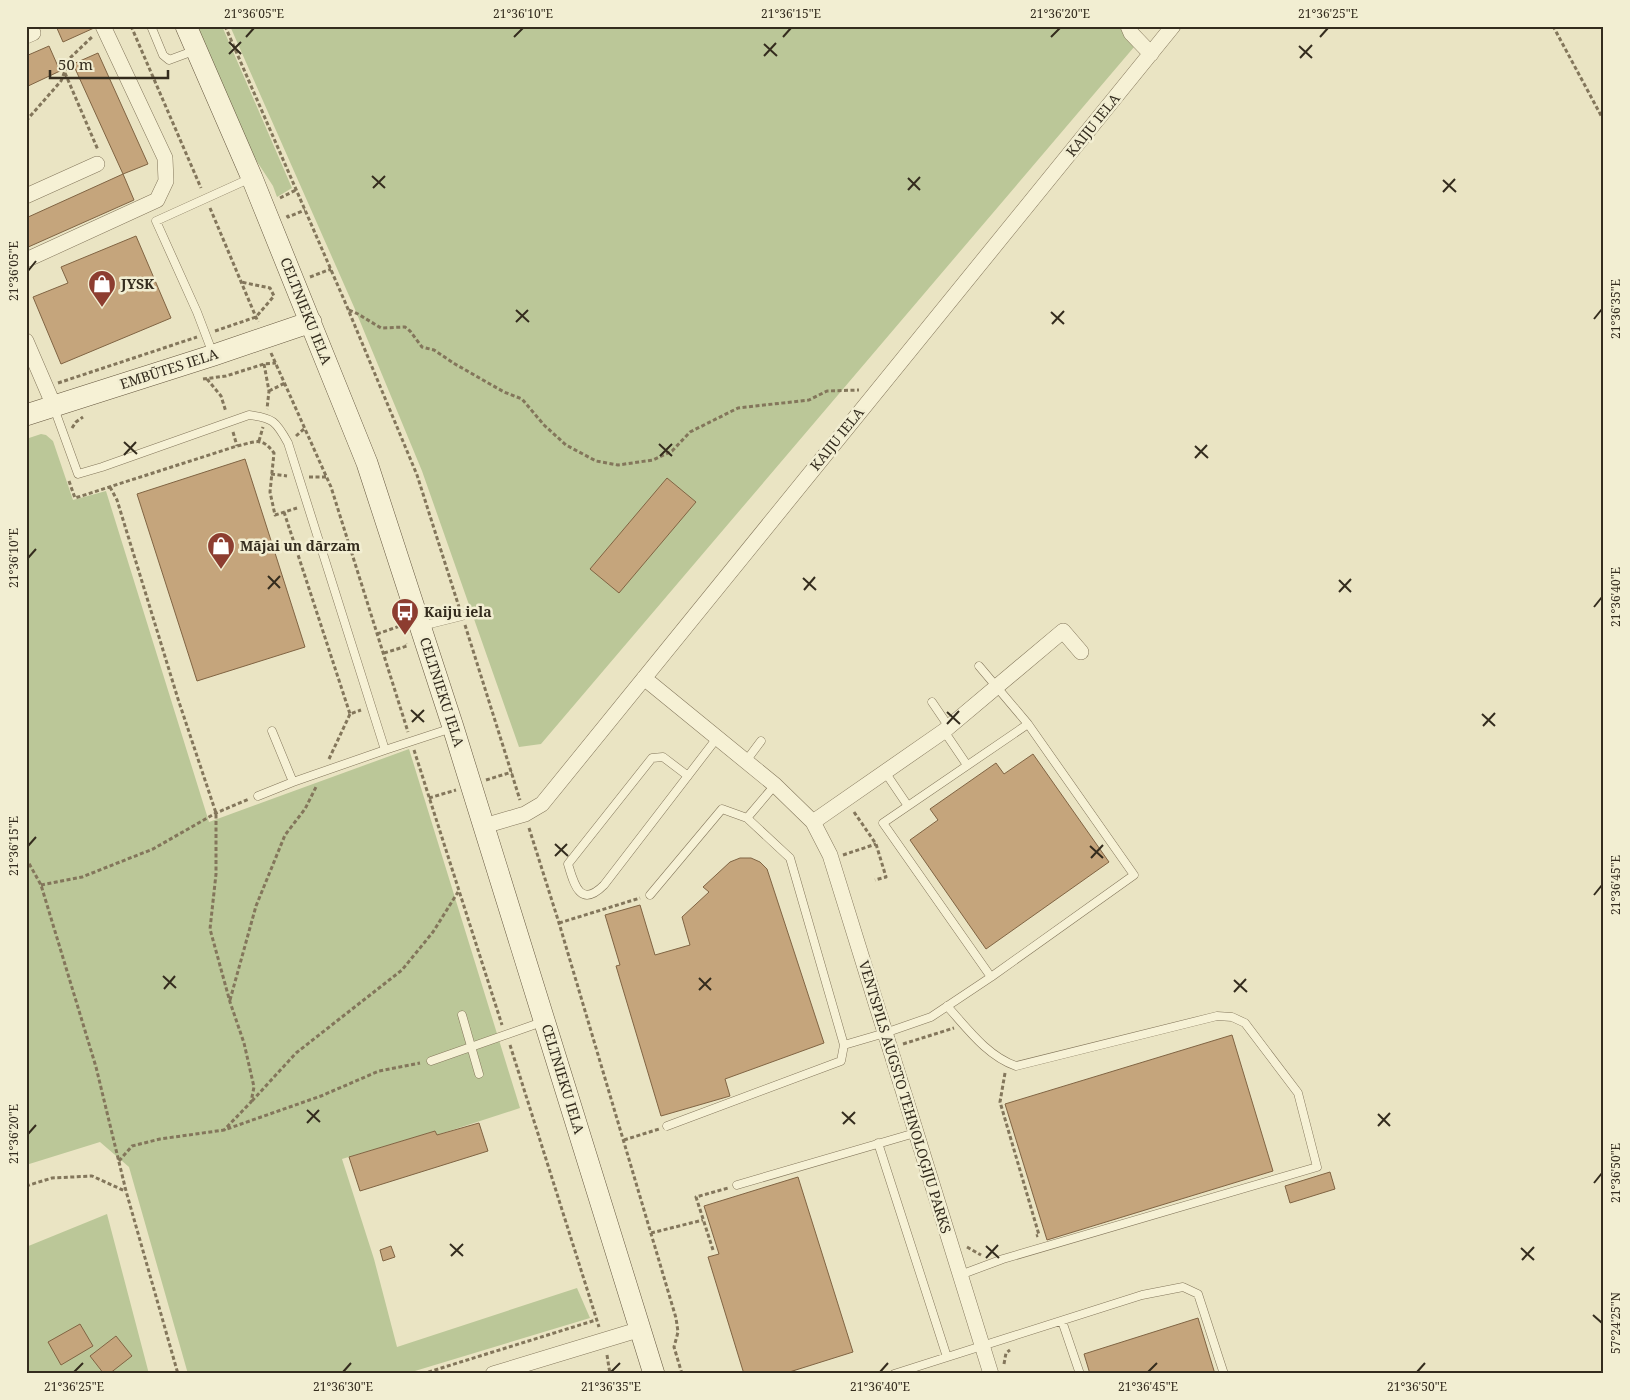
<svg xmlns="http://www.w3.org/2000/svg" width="1630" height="1400" font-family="'Noto Serif',serif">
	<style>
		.green { fill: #bbc798 }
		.building { fill: #c5a57c; stroke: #806443 }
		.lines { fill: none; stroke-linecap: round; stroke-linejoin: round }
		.lane-casing { stroke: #83765b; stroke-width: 9 }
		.street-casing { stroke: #83765b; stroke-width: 16 }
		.secondary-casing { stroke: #65573f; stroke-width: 22 }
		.path { stroke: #83765b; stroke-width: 3; stroke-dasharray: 4 2.5; stroke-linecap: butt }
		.lane { stroke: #f6f1d5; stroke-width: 8 }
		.street { stroke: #f6f1d5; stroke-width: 15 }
		.secondary { stroke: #f6f1d5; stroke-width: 21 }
		.ticks { fill: none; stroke: #342c1e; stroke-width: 2 }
		.labels { text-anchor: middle; stroke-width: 5; stroke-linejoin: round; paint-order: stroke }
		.street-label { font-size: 14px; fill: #342c1e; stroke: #f2eed2 }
		.poi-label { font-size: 14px; font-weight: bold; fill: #342c1e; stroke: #f2eed2; text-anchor: start }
		.neatline { fill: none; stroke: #342c1e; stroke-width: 2 }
		.ticks-label { font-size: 12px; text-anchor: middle; fill: #342c1e }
	</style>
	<rect width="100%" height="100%" fill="#eae4c3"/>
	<path class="green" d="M197 26H222L292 188 277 197 273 186 252 154Z
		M230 26H1130L1140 40 541 744 519 747 422 471 354 307Z
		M41 434 46 435 53 441 73 500 106 491 209 822 409 749 520 1108 437 1135 435 1131 342 1159 374 1259 397 1347 577 1288 590 1318 405 1374H188L129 1167 100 1142 26 1165V439Z
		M107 1214 149 1374H26V1247Z"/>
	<path class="building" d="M56 26H94V28L63 42Z
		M49 46 60 71 26 87V56Z
		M98 53 148 164 123 174 73 64Z
		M123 174 134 200 26 248V218Z
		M136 236 171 318 61 364 33 297 68 283 61 267Z
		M245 459 305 647 197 681 137 494Z
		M667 478 696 502 619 593 590 569Z
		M1033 754 1109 862 986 949 910 840 938 820 930 809 996 763 1004 774Z
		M740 858H751L760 862 767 869 824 1043 725 1079 730 1096 661 1116 616 966 620 965 605 915 640 905 655 955 690 945 682 917 709 892 703 887 730 862Z
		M1232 1035 1273 1171 1047 1240 1005 1104Z
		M479 1123 488 1151 360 1191 349 1157 435 1131 437 1135Z
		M1330 1172 1335 1189 1290 1203 1285 1186Z
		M798 1177 853 1352 783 1374H744L708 1257 719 1254 704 1206Z
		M391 1246 395 1257 383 1261 380 1250Z
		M1198 1318 1215 1374H1090L1084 1354Z
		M80 1324 93 1346 61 1365 48 1342Z
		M116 1336 132 1356 109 1374H104L90 1356Z"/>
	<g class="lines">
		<defs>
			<path id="lane" d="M151 26 163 55 169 60 196 50
				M213 354 197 312 156 221 251 178
				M54 408 78 474 102 467 249 415C273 418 276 421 288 443L385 750 452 728
				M422 626 462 616
				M932 702 949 727
				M272 731 293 782 385 750
				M944 731 967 765
				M746 761 761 741
				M885 772 908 806
				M688 776 663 757 652 758 568 864C574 884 580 909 604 885L717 738
				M258 796 293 782
				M747 818 790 858 844 1045
				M650 895 722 809 747 818 775 785
				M991 977 883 823 1028 724
				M947 1006C967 1028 987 1056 1016 1066L1217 1016 1232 1017 1245 1023 1298 1093 1317 1167 1003 1259 960 1275
				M462 1015 479 1074
				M431 1061 542 1022
				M667 1126 841 1061 844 1045 885 1033 931 1017 991 977 1134 875 1028 724 979 666
				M878 1143 947 1357
				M737 1185 915 1133
				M1062 1321 1080 1374
				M894 1374 1142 1295 1183 1287 1198 1294 1224 1374"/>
			<path id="street" d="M1128 26 1131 33 1151 54
				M26 36 33 33 30 26
				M26 196 97 164
				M26 260 157 200 166 181 165 158 103 26
				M26 341 54 406
				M644 678 775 785 813 822 830 855 991 1374
				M813 822 944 731 1063 631 1081 652
				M484 826 525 814 542 804 1173 26
				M493 1374 641 1329"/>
			<path id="secondary" d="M186 26 252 178 367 463 453 727 654 1374
				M26 415 214 355 311 322"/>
		</defs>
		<use href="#lane" class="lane-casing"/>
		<use href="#street" class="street-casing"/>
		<use href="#secondary" class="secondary-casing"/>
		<path class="path" d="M131 26 201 188
			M225 26 345 302 417 475 459 607
			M1553 26 1604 121
			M65 73 98 150
			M26 121 61 81 70 58 92 37
			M280 198 296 190
			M210 208 258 322
			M287 215 288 217 305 210
			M310 277 331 269
			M349 310 358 314 381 328 405 327 410 331 422 347 434 350 455 364 504 392 522 399 544 425 566 445 596 461 618 465 653 460 672 451 690 432 738 408 809 400 827 391 859 390
			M215 331 256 317 274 296 270 288 241 282
			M271 353 331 487 408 732
			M264 364 269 391 267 409
			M203 379 226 376 264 364 276 363
			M207 379 221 396 226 412
			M58 383 197 337
			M269 391 285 383
			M72 428 76 422 83 417
			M233 432 237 446
			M296 436 305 428
			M259 441 263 427
			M271 474 287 476
			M309 477H326
			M69 481 75 498 237 446C256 442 261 436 274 453L270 492 275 515 297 508
			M110 487 117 500 178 699 216 813V874L210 929 230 1002 244 1043 254 1087 251 1102 224 1130
			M284 512 350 714 361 710
			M465 625 520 800
			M377 634 400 626 401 628
			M384 653 407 646 406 644
			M414 750 502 1025
			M329 759 350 714
			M486 780 512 772
			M429 798 456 790
			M854 812 876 844 886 877 875 880
			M529 828 559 923 676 1318 678 1332 674 1347 682 1374
			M843 855 876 844
			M26 858 41 885 96 1067 126 1191 178 1374
			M41 885 82 877 153 849 216 813 249 799
			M559 923 640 898
			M230 1000 256 906 285 835 305 809 317 785
			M903 1044 954 1028
			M510 1045 599 1327
			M1005 1073 1000 1102 1039 1235 1036 1236
			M252 1101 296 1053 402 970 433 932 458 892
			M624 1140 659 1129
			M119 1161 132 1146 160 1139 224 1130 321 1096 379 1071 420 1063
			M26 1186 52 1178 92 1176 125 1191
			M651 1233 703 1220
			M967 1247 981 1255
			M713 1250 696 1197 728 1188
			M607 1355 610 1374
			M1004 1364 1006 1353 1010 1350
			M422 1374 596 1320"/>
		<use href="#lane" class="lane"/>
		<use href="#street" class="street"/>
		<use href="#secondary" class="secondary"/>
	</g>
	<path class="ticks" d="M246 37 254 28M514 37 523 28M783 37 791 28M1051 37 1060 28M1320 37 1328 28M229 42 241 54M764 44 777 56M1299 46 1312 58M229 54 241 42M764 56 776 43M1300 58 1312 45M372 176 385 188M908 178 920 190M1443 180 1456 192M373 188 385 176M908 190 920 177M1443 192 1455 179M28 271 36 261M516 310 529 322M1051 312 1064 324M1594 319 1602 309M516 322 528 310M1052 324 1064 311M124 442 137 454M659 444 672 456M1195 446 1208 458M124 455 136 442M660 456 672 444M1195 458 1207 445M28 558 36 549M268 576 280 588M803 578 816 590M1339 580 1351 592M268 589 280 576M804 590 815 577M1339 592 1351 579M1594 607 1602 597M411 710 424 722M947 712 960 724M1482 714 1495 726M412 722 424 710M947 724 959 711M1483 726 1495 713M555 844 568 856M28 846 36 837M1090 846 1103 858M555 856 567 844M1091 858 1103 845M1594 895 1602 885M163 976 176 988M699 978 711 990M1234 980 1247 992M164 989 175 976M699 990 711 978M1234 992 1246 979M307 1110 320 1122M842 1112 855 1124M1378 1114 1390 1126M307 1123 319 1110M843 1124 855 1112M1378 1126 1390 1113M28 1134 36 1125M1594 1183 1602 1173M450 1244 463 1256M986 1246 999 1258M1521 1248 1534 1260M451 1256 463 1244M986 1258 998 1245M1522 1260 1534 1247M1593 1315 1602 1323M74 1372 83 1363M343 1372 351 1363M611 1372 620 1363M880 1372 888 1363M1148 1372 1157 1363M1417 1372 1425 1363"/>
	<defs>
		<symbol id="shop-pin" viewBox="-11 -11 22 30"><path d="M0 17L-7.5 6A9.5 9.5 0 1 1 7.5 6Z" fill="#8d3d30" stroke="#f2eed2"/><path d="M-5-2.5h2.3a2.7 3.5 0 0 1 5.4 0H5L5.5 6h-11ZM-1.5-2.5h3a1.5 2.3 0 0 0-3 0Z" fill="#fff"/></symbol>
		<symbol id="bus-pin" viewBox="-11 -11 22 30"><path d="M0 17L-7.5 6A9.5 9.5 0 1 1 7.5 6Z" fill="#8d3d30" stroke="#f2eed2"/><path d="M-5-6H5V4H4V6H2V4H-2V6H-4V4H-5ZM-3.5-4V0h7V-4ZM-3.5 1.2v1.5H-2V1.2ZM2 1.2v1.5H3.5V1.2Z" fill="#fff"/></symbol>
	</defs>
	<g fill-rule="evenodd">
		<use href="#shop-pin" x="86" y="268" width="32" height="43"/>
		<use href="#shop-pin" x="205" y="530" width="32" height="43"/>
		<use href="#bus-pin" x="389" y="596" width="32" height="43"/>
	</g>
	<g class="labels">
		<g class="street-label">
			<text transform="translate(1093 125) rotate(-51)" y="5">KAIJU IELA</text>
			<text transform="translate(306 311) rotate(68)" y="5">CELTNIEKU IELA</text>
			<text transform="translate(169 369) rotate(-18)" y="5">EMBŪTES IELA</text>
			<text transform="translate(837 439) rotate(-51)" y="5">KAIJU IELA</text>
			<text transform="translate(442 692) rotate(72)" y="5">CELTNIEKU IELA</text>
			<text transform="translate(563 1079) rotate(73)" y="5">CELTNIEKU IELA</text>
			<text transform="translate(905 1097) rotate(73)" y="5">VENTSPILS AUGSTO TEHNOLOĢIJU PARKS</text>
		</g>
		<g class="poi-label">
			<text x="121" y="289">JYSK</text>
			<text x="240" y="551">Mājai un dārzam</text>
			<text x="424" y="617">Kaiju iela</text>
		</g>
	</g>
	<rect width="1630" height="1400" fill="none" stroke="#f2eed2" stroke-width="55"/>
	<path d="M50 70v8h118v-8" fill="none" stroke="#342c1e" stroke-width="2.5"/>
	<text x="58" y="70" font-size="15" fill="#342c1e" stroke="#f2eed2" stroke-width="4" paint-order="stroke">50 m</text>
	<rect x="28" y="28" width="1574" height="1344" class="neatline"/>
	<g class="ticks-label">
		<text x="254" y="18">21°36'05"E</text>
		<text x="523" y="18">21°36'10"E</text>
		<text x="791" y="18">21°36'15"E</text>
		<text x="1060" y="18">21°36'20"E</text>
		<text x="1328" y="18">21°36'25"E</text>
		<text transform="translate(14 271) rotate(-90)" y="4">21°36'05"E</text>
		<text transform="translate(1616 309) rotate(-90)" y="4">21°36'35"E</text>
		<text transform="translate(14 558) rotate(-90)" y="4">21°36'10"E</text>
		<text transform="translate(1616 597) rotate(-90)" y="4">21°36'40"E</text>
		<text transform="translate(14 846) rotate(-90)" y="4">21°36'15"E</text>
		<text transform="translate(1616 885) rotate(-90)" y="4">21°36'45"E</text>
		<text transform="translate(14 1134) rotate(-90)" y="4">21°36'20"E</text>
		<text transform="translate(1616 1173) rotate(-90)" y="4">21°36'50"E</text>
		<text transform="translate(1616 1323) rotate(-90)" y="4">57°24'25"N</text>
		<text x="74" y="1391">21°36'25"E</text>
		<text x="343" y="1391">21°36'30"E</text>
		<text x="611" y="1391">21°36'35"E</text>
		<text x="880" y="1391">21°36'40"E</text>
		<text x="1148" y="1391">21°36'45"E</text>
		<text x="1417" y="1391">21°36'50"E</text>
	</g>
</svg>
